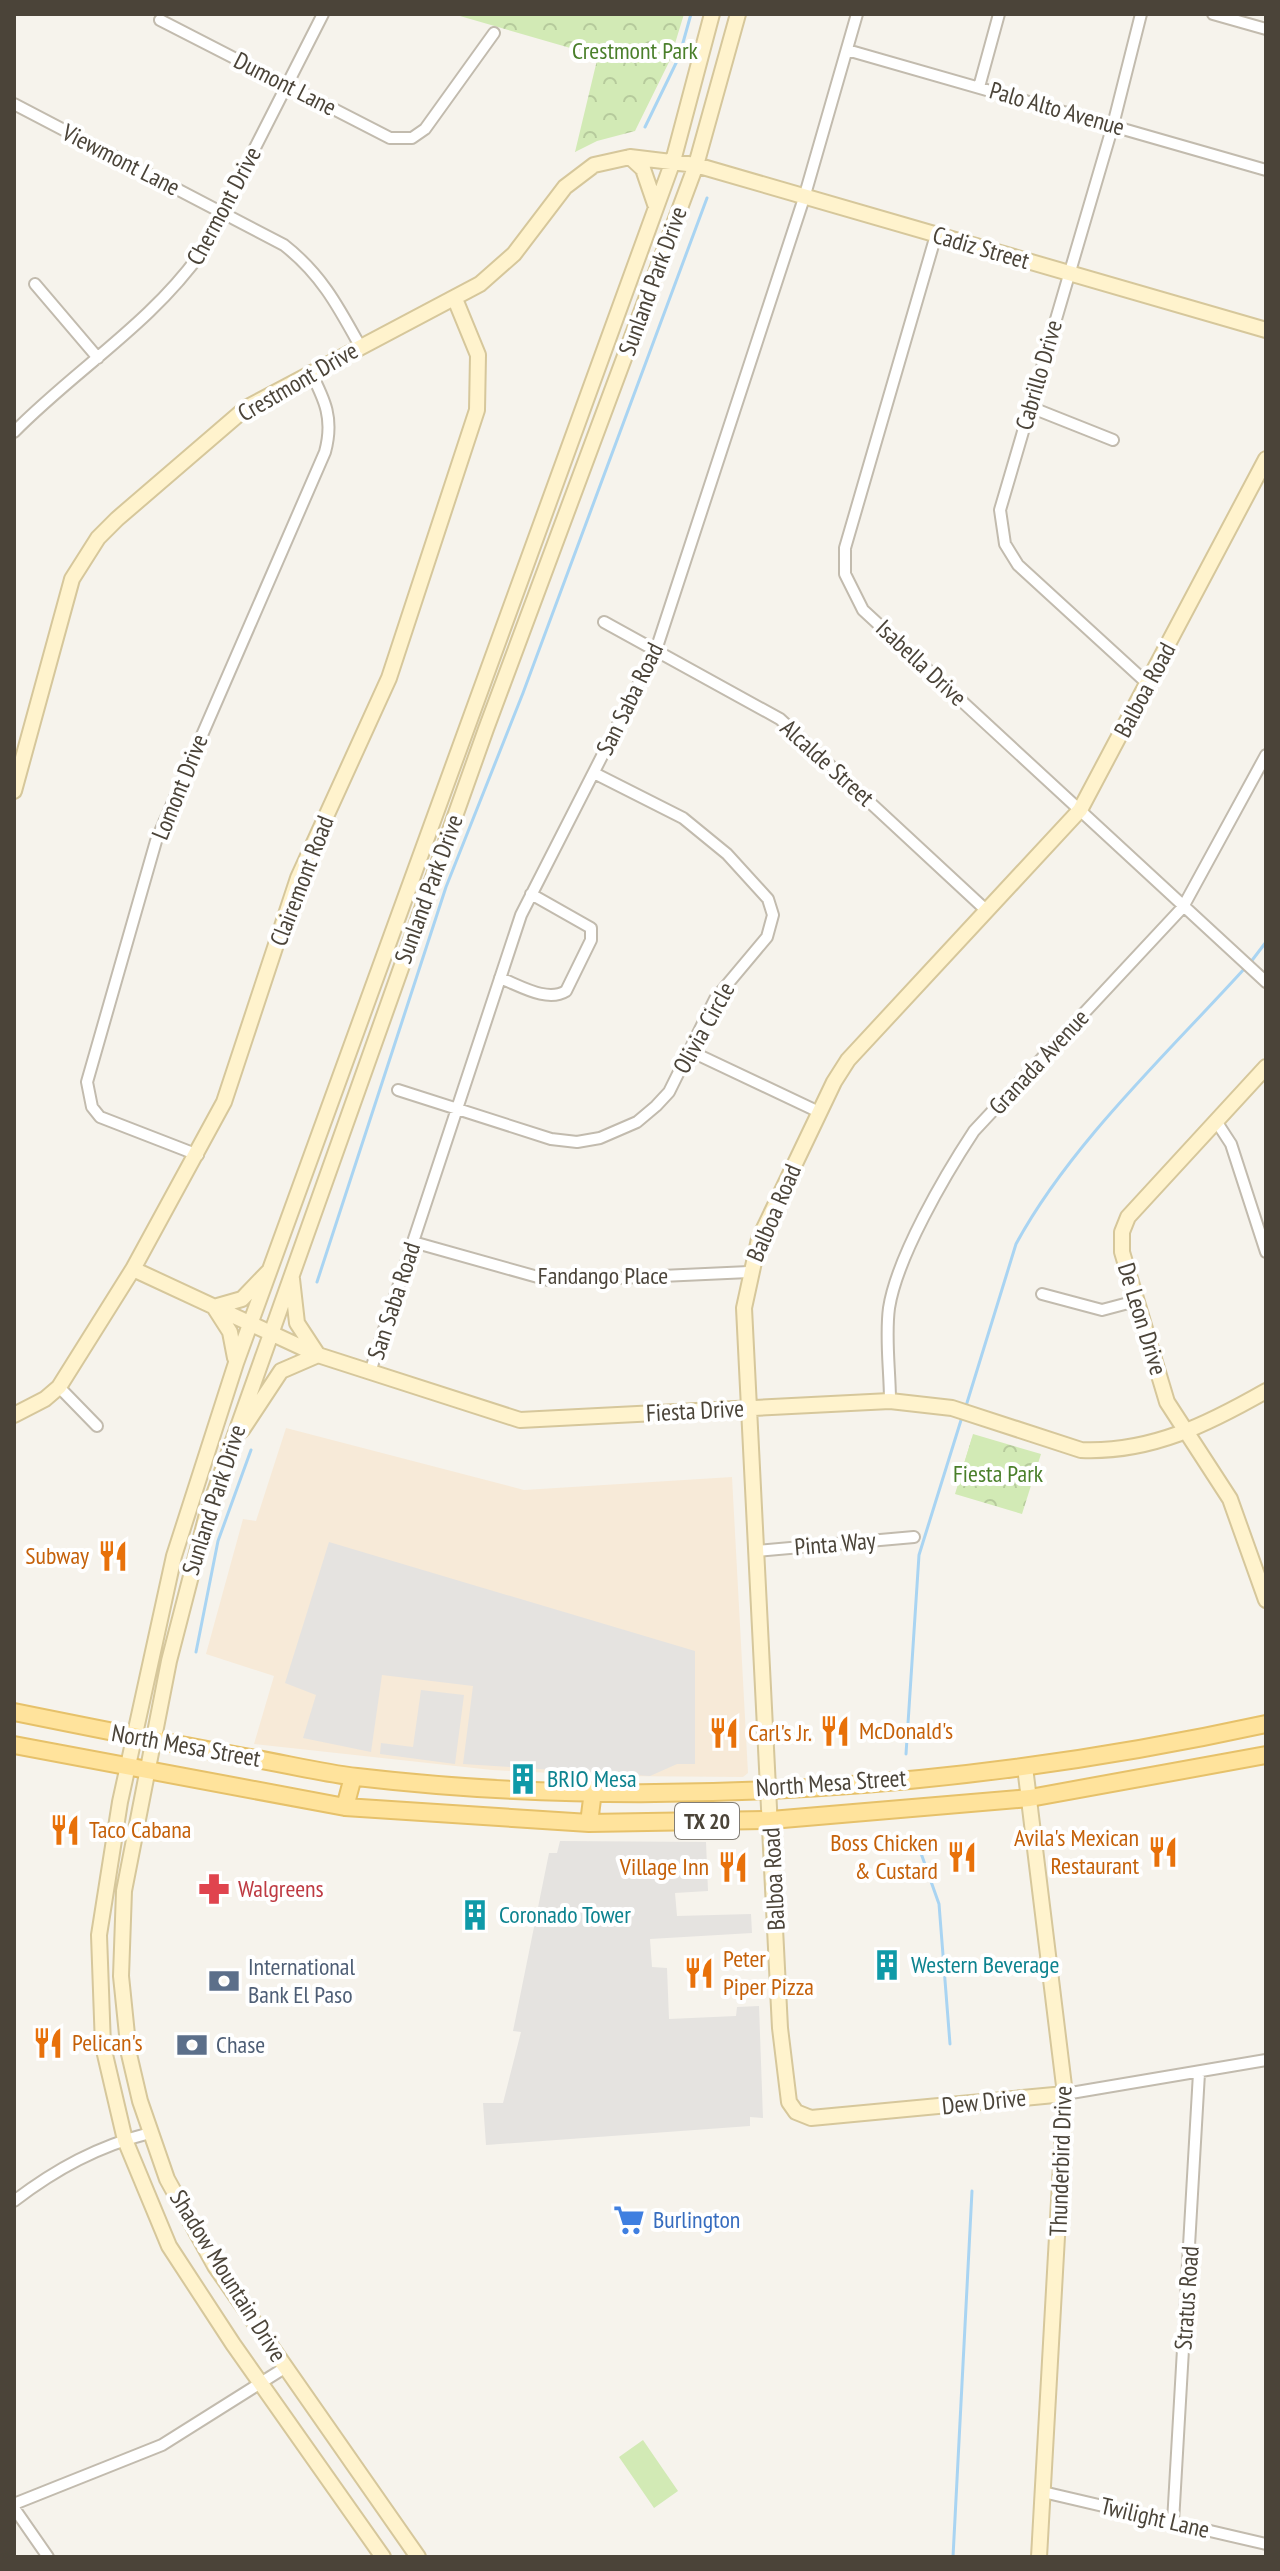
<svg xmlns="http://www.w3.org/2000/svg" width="1280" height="2571" font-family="'PT Sans Narrow',sans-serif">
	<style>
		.commercial { fill: #f7ead8 }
		.forest { fill: url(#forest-crowns) }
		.garden { fill: #d2eab5 }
		.parking { fill: #e5e3e0 }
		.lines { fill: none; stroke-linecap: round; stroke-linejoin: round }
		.stream { stroke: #a9d4f2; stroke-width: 3 }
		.street-casing { stroke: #c2bbae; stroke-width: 14 }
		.secondary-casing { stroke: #d6c79b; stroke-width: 18 }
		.primary-casing { stroke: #e6c16a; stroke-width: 20 }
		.street { stroke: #fff; stroke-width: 10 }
		.secondary { stroke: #fff3cd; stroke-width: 14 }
		.primary { stroke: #ffe39c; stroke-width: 16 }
		.labels { text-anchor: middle; stroke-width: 8; stroke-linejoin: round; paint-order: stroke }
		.shield { fill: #fff; stroke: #817c74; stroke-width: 2 }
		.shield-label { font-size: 22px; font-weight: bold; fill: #4b4439 }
		.park-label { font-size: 24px; fill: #4a7f2a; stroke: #fff }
		.street-label { font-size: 24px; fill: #4b4439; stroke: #fff }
		.food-label { font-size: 24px; fill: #c56008; stroke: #fff; text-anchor: start }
		.culture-label { font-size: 24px; fill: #0d838f; stroke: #fff; text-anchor: start }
		.health-label { font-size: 24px; fill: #be3a42; stroke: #fff; text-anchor: start }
		.service-label { font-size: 24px; fill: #4e5e75; stroke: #fff; text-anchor: start }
		.shop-label { font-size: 24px; fill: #366cbe; stroke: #fff; text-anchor: start }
	</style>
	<defs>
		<pattern id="forest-crowns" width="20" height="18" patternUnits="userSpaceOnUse" patternTransform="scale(2)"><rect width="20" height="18" fill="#d2eab5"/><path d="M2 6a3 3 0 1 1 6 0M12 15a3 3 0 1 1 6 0" fill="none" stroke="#b6ca9c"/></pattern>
	</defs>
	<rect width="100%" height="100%" fill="#f6f3ec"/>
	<path class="commercial" d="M286 1428 524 1490 732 1477 748 1773 743 1777 608 1776 492 1770 254 1744 274 1676 206 1654 243 1519 256 1521Z"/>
	<path class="forest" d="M453 14H684L670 60 635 131 597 141 575 152 598 56Z
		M973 1434 1041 1454 1022 1514 955 1494Z"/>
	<path class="garden" d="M972 1438 1002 1447 991 1485 960 1476Z
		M643 2440 678 2491 654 2508 619 2457Z"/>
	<path class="parking" d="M329 1542 695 1651V1764H677L650 1776 463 1764 473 1686 382 1675 371 1752 303 1738 316 1695 285 1683Z
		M421 1690 464 1695 455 1764 380 1754 381 1743 413 1747Z
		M560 1841 706 1842 708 1891 675 1893 677 1916 751 1914 752 1933 650 1939 652 1967 667 1968 669 2019 736 2016 737 2007 759 2006 763 2118 750 2117V2126L486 2145 483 2103H503L521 2032 513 2031 549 1853H557Z"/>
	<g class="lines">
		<path class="stream" d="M645 127 679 57 691 14
			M1250 963 1266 942
			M317 1282 446 887 523 693 707 198
			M966 1406 1016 1244C1070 1144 1168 1053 1245 968
			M196 1652 218 1541 251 1450
			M906 1754 919 1555 962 1417
			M917 1842 939 1904 950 2044
			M953 2557 972 2191"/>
		<defs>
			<path id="street" d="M1141 14 1113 125 1000 510 1005 544 1018 565 1148 684
				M1213 14 1266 29
				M160 20 390 138H412L425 129 494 33
				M847 50 1266 170
				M979 87 999 14
				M14 104 284 245C321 274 338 306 360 346
				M936 235 845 548V574L863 610 1266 982
				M35 284 98 358
				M1030 407 1113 440
				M14 432C76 369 152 323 203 250L323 14
				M604 622 780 719 987 911
				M500 978C519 985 547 1003 566 991L591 940V928L531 894
				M690 1051 819 1112
				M398 1090 551 1139 577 1142 600 1138 637 1122 656 1106 669 1092 715 999 767 937 773 915 768 899 727 854 683 818 594 773
				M1216 1121 1231 1144 1266 1252
				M198 1155 100 1117 92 1107 87 1082 156 841 325 452C334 419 325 400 310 371
				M413 1242 552 1281 749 1272
				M1042 1294 1102 1310 1136 1301
				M370 1372 521 915 656 650 804 198 857 14
				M59 1387 97 1426
				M890 1401C890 1371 885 1338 889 1308 897 1257 945 1175 974 1131L1183 907 1266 755
				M757 1551 914 1537
				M1065 2094 1266 2060
				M14 2201C56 2169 98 2146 150 2133
				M1043 2492 1266 2544
				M14 2504 162 2445 286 2367
				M14 2508 48 2557
				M1173 2522 1199 2073"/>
			<path id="secondary" d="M630 157 643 169 655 204
				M14 791 72 579 98 538 117 519 246 408 480 284 514 254 565 187 594 165 630 157 696 165 1266 330
				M1266 1067 1128 1217 1122 1232V1252L1167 1402 1230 1499 1266 1600
				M133 1269 318 1355 520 1420 890 1401 952 1408 1081 1450C1151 1453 1208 1424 1266 1391
				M235 1358 230 1332 214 1307 242 1299 268 1272
				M14 1415 45 1399 59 1387 133 1269 224 1102 298 878 389 678 477 410 478 355 455 299
				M242 1430 281 1371 318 1355 297 1323 292 1279
				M1025 1767 1065 2094 1039 2557
				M1065 2094 811 2118 796 2112 789 2102 780 2028 744 1308 759 1239 834 1082 848 1060 1080 810 1266 459
				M383 2557 233 2344 169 2246 125 2140 103 2046 99 1935 120 1802 174 1556 236 1363 673 161 712 14
				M418 2557 215 2266 167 2179 140 2101 129 2054 121 1976 124 1891 169 1661 207 1514 486 729 696 165 738 14"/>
			<path id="primary" d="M14 1712C93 1728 172 1744 251 1758 286 1764 322 1773 357 1777 656 1812 973 1788 1266 1724
				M14 1745 345 1807 589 1823 771 1820 1030 1798 1266 1755
				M345 1807 353 1777
				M589 1823 593 1791"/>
		</defs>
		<use href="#street" class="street-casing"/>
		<use href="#secondary" class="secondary-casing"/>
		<use href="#primary" class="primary-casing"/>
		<use href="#street" class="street"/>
		<use href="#secondary" class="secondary"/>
		<use href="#primary" class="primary"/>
	</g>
	<defs>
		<symbol id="restaurant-bare" viewBox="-9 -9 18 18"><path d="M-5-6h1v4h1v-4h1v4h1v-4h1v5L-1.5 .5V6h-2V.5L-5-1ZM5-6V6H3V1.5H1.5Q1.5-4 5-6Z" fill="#e8710a" stroke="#fff" stroke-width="2.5" paint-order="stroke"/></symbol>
		<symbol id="building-bare" viewBox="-9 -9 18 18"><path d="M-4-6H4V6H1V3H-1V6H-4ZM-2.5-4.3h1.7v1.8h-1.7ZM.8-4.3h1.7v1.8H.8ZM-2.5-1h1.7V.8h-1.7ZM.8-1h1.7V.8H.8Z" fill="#0f9aa8" stroke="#fff" stroke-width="2.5" paint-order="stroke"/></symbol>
		<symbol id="pharmacy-bare" viewBox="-9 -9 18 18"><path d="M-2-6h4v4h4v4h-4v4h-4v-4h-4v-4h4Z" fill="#e0444e" stroke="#fff" stroke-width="2.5" paint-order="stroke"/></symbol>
		<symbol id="bank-bare" viewBox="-9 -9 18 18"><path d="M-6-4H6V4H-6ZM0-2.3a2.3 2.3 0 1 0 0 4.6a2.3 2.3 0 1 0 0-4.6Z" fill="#5c6f8a" stroke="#fff" stroke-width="2.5" paint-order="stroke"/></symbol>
		<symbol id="supermarket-bare" viewBox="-9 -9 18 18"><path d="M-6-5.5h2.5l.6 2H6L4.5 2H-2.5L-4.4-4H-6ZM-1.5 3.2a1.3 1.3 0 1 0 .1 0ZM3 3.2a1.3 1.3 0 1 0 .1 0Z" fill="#3f7fe0" stroke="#fff" stroke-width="2.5" paint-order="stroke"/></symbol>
	</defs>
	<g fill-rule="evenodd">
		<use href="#restaurant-bare" x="91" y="1534" width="44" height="44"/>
		<use href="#restaurant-bare" x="813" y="1709" width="44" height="44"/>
		<use href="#restaurant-bare" x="702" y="1711" width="44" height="44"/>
		<use href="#building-bare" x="501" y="1757" width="44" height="44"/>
		<use href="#restaurant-bare" x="43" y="1808" width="44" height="44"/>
		<use href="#restaurant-bare" x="1141" y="1830" width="44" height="44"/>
		<use href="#restaurant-bare" x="940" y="1835" width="44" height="44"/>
		<use href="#restaurant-bare" x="711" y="1845" width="44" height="44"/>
		<use href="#pharmacy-bare" x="192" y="1867" width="44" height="44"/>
		<use href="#building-bare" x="453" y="1893" width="44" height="44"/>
		<use href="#building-bare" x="865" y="1943" width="44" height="44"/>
		<use href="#restaurant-bare" x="677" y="1951" width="44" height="44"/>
		<use href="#bank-bare" x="202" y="1959" width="44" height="44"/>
		<use href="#restaurant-bare" x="26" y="2021" width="44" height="44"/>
		<use href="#bank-bare" x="170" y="2023" width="44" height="44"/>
		<use href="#supermarket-bare" x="607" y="2198" width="44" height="44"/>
	</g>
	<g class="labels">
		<rect class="shield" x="675" y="1803" width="64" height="36" rx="6"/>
		<g class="shield-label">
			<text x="707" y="1829">TX 20</text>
		</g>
		<g class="park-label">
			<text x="635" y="59">Crestmont Park</text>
			<text x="998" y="1482">Fiesta Park</text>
		</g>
		<g class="street-label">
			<text transform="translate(285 84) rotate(27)" y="8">Dumont Lane</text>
			<text transform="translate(1057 109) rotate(16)" y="8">Palo Alto Avenue</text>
			<text transform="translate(121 160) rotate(27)" y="8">Viewmont Lane</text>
			<text transform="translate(224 206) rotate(-62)" y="8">Chermont Drive</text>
			<text transform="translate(981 248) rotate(16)" y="8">Cadiz Street</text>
			<text transform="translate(653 281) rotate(-70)" y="8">Sunland Park Drive</text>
			<text transform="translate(1039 375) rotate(-74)" y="8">Cabrillo Drive</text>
			<text transform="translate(298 382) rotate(-30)" y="8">Crestmont Drive</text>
			<text transform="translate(921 663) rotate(43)" y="8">Isabella Drive</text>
			<text transform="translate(1145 690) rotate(-62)" y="8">Balboa Road</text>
			<text transform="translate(630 699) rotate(-64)" y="8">San Saba Road</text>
			<text transform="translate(827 763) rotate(42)" y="8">Alcalde Street</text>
			<text transform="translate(180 787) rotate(-68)" y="8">Lomont Drive</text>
			<text transform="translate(302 881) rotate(-69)" y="8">Clairemont Road</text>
			<text transform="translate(429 889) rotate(-70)" y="8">Sunland Park Drive</text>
			<text transform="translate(704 1028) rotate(-61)" y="8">Olivia Circle</text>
			<text transform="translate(1039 1062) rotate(-47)" y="8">Granada Avenue</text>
			<text transform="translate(774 1213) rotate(-67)" y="8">Balboa Road</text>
			<text x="603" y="1284">Fandango Place</text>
			<text transform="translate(394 1301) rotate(-72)" y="8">San Saba Road</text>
			<text transform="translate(1142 1319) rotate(73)" y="8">De Leon Drive</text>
			<text transform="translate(695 1411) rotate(-3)" y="8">Fiesta Drive</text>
			<text transform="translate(214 1500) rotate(-72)" y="8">Sunland Park Drive</text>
			<text transform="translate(835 1544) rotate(-5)" y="8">Pinta Way</text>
			<text transform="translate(186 1746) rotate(10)" y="8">North Mesa Street</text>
			<text transform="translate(831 1783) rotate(-4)" y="8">North Mesa Street</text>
			<text transform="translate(774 1879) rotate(-93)" y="8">Balboa Road</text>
			<text transform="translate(984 2102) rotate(-6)" y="8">Dew Drive</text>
			<text transform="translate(1061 2161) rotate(-88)" y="8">Thunderbird Drive</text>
			<text transform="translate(228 2276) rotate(58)" y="8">Shadow Mountain Drive</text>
			<text transform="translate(1187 2298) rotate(-86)" y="8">Stratus Road</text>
			<text transform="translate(1155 2518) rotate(13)" y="8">Twilight Lane</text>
		</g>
		<g class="food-label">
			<text x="89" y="1564" text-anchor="end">Subway</text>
			<text x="859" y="1739">McDonald's</text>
			<text x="748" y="1741">Carl's Jr.</text>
			<text x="89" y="1838">Taco Cabana</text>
			<text x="1139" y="1846" text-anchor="end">Avila's Mexican<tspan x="1139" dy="28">Restaurant</tspan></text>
			<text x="938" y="1851" text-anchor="end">Boss Chicken<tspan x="938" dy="28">&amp; Custard</tspan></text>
			<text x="709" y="1875" text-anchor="end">Village Inn</text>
			<text x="723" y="1967">Peter<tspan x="723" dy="28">Piper Pizza</tspan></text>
			<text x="72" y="2051">Pelican's</text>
		</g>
		<g class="culture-label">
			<text x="547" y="1787">BRIO Mesa</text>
			<text x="499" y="1923">Coronado Tower</text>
			<text x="911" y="1973">Western Beverage</text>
		</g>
		<g class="health-label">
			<text x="238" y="1897">Walgreens</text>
		</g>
		<g class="service-label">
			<text x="248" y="1975">International<tspan x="248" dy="28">Bank El Paso</tspan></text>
			<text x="216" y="2053">Chase</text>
		</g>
		<g class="shop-label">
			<text x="653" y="2228">Burlington</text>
		</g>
	</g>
	<rect width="1280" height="2571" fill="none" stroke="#4b4439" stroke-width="32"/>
</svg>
